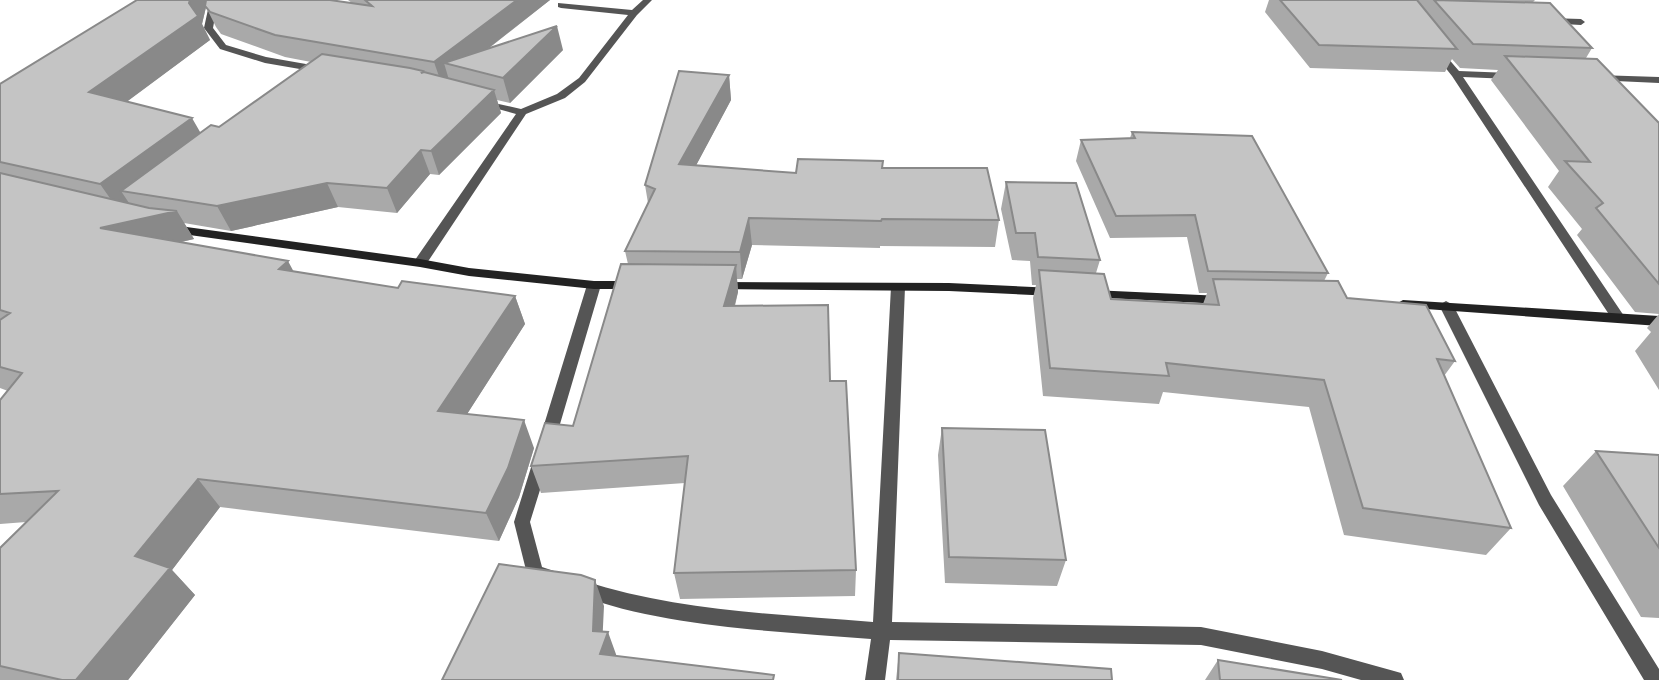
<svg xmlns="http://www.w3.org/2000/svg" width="1659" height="680" font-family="'Archivo Narrow',sans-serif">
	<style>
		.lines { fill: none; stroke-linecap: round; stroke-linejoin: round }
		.street { fill: #555; fill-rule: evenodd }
		.secondary { fill: #222; fill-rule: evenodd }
		.wall { fill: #a9a9a9; fill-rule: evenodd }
		.shaded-wall { fill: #898989 }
		.building { fill: #c4c4c4; stroke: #898989; stroke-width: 2 }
	</style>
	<rect width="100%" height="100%" fill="#fff"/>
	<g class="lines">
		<path class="street" d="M210 0H218L213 28 226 45 266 57 323 67 328 70 323 73 265 63 220 49 204 28Z
			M643 0H652L637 15 585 82 565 98 526 114 425 266H415L414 263 415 260 516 114 476 103V99L521 109 557 94 579 78 628 15 561 8 558 7V3L632 10Z
			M1548 18 1581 19 1585 22 1581 25 1545 23V19Z
			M1437 48 1440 49 1459 71 1510 73 1515 76 1510 79 1463 77 1622 313 1624 316 1622 319H1612L1452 76 1432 51Z
			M1597 75 1659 77V83L1594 80V76Z
			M594 281 601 285 555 441 553 445 547 447 541 445 539 441 587 285Z
			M898 283 905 287 892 622 1201 627 1322 651 1394 671 1401 673 1404 680H1361L1322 669 1201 645 890 640 885 680H865L871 639C776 631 668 628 578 595L575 589 578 583 584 581C677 611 777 614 873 622L891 287Z
			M1446 301 1453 305 1551 495 1659 669V680H1644L1539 505 1439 305Z
			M541 455 547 457 549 461 530 522 542 567 554 571 557 577 554 583 548 585 528 578 514 522 533 461 535 457Z"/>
		<path class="secondary" d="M172 225 420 259 469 268 594 281H634L641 285 634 289H594L469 276 420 267 168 232 166 229Z
			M721 282 949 283 1054 288 1061 292 1054 296 949 291 716 289 714 286 716 283Z
			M1092 290 1222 296 1229 300 1222 304 1087 297 1085 294 1087 291Z
			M1403 300 1659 316V326L1398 307 1396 304Z"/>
	</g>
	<path class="wall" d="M137 0H205L206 1 352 3 348 0H550L488 49 563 50 510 103 497 100 501 113 439 175 430 174 397 213 338 207 231 231 184 223 194 239 181 242 293 271 398 288 515 296 525 324 467 414 534 448 519 497 499 541 220 507 172 570 195 595 128 680H0V548L26 522 0 524V400L8 391 0 388V84ZM206 7 216 27 221 34 285 57 311 62 219 127 201 133 127 101 210 40 202 24Z
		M1269 0H1535L1533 2 1592 48 1586 58 1659 123V314L1635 312 1577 235 1582 229 1548 187 1559 171 1491 80 1498 70 1460 68 1452 59 1445 72 1310 68 1265 12Z
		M729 75 731 100 696 165 796 173 882 168 999 220 995 247 880 246V248L752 245 742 279H737L738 292 735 306 830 381 856 570 855 596 680 599 674 573 685 483 541 493 531 466 573 426 628 264 625 251 648 203 645 185Z
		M1132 132 1328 273 1324 281 1347 298 1455 361 1444 376 1511 528 1486 555 1344 535 1309 407 1163 392 1159 404 1043 396 1033 298 1036 285H1032L1030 261 1012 260 1001 209 1006 182 1100 260 1096 273 1111 299 1203 304 1207 293H1199L1187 237 1110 238 1076 161 1081 140 1130 138Z
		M1659 314V390L1635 351 1651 332 1647 328Z
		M942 428 1066 560 1057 586 945 583 938 455Z
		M1596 451 1659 455V618L1641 617 1563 486Z
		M899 653 1112 680H896Z
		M1218 660 1342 680H1205Z"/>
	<path class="shaded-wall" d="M190 0H205L207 3 202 24 210 40 105 118 89 92 189 3Z
		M517 0H550L463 68 444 63 449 80 442 85 434 62Z
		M557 26 563 50 510 103 503 78Z
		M729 75 731 100 683 190 679 164Z
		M494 90 501 113 439 175 431 151Z
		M192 118 207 144 121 191 129 203 119 211 100 184Z
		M421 150 430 174 397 213 387 188Z
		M327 183 338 207 231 231 217 206Z
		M177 211 194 239 120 256 100 228Z
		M749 218 752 245 742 279 740 252Z
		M288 261 303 289 279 269Z
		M736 265 738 292 727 334 724 306Z
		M515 296 525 324 451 439 438 411Z
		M524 420 534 448 519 497 499 541 486 513Z
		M198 479 220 507 172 570 195 595 128 680H76L135 556Z
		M595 580 604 606 602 647 608 632 617 657 600 654 593 631Z"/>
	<path class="building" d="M137 0H190L189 3 198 16 89 92 192 118 100 184 0 162V84Z
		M206 0H330L372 6 365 0H517L434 62 275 35 210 12 205 6Z
		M1280 0H1417L1457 49 1319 45Z
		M1434 0 1550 3 1592 48 1473 44Z
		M557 26 503 78 444 63Z
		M322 54 410 68 423 71 421 73 424 72 494 90 431 151 421 150 387 188 327 183 217 206 121 191 211 125 219 127Z
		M1505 56 1597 59 1659 123V284L1596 208 1603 203 1565 161 1590 162Z
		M679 71 729 75 679 164 796 173 798 159 883 161 882 168H987L999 220 882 219 881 221 749 218 740 252 625 251 655 189 645 185Z
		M1132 132 1252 136 1328 273 1208 271 1195 215 1116 216 1081 140 1135 138Z
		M0 173 149 208 177 211 100 228 288 261 279 269 398 288 402 281 515 296 438 411 524 420 508 468 486 513 198 479 135 556 170 568 76 680H62L0 666V548L58 491 0 494V400L22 373 0 367V320L10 313 0 310Z
		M1006 182 1076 183 1100 260 1038 257 1035 233H1016Z
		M621 264 736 265 724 306 828 305 830 381H846L856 570 674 573 688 456 531 466 545 423 573 426Z
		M1039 270 1104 274 1111 299 1219 305 1213 279 1338 281 1347 298 1426 305 1455 361 1437 359 1511 528 1363 508 1324 380 1166 363 1169 376 1050 368Z
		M942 428 1045 430 1066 560 949 557Z
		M1596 451 1659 455V548Z
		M499 564 581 575 595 580 593 631 608 632 600 654 774 675 773 680H442Z
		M899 653 1111 669 1112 680H898Z
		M1218 660 1342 680H1220Z"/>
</svg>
